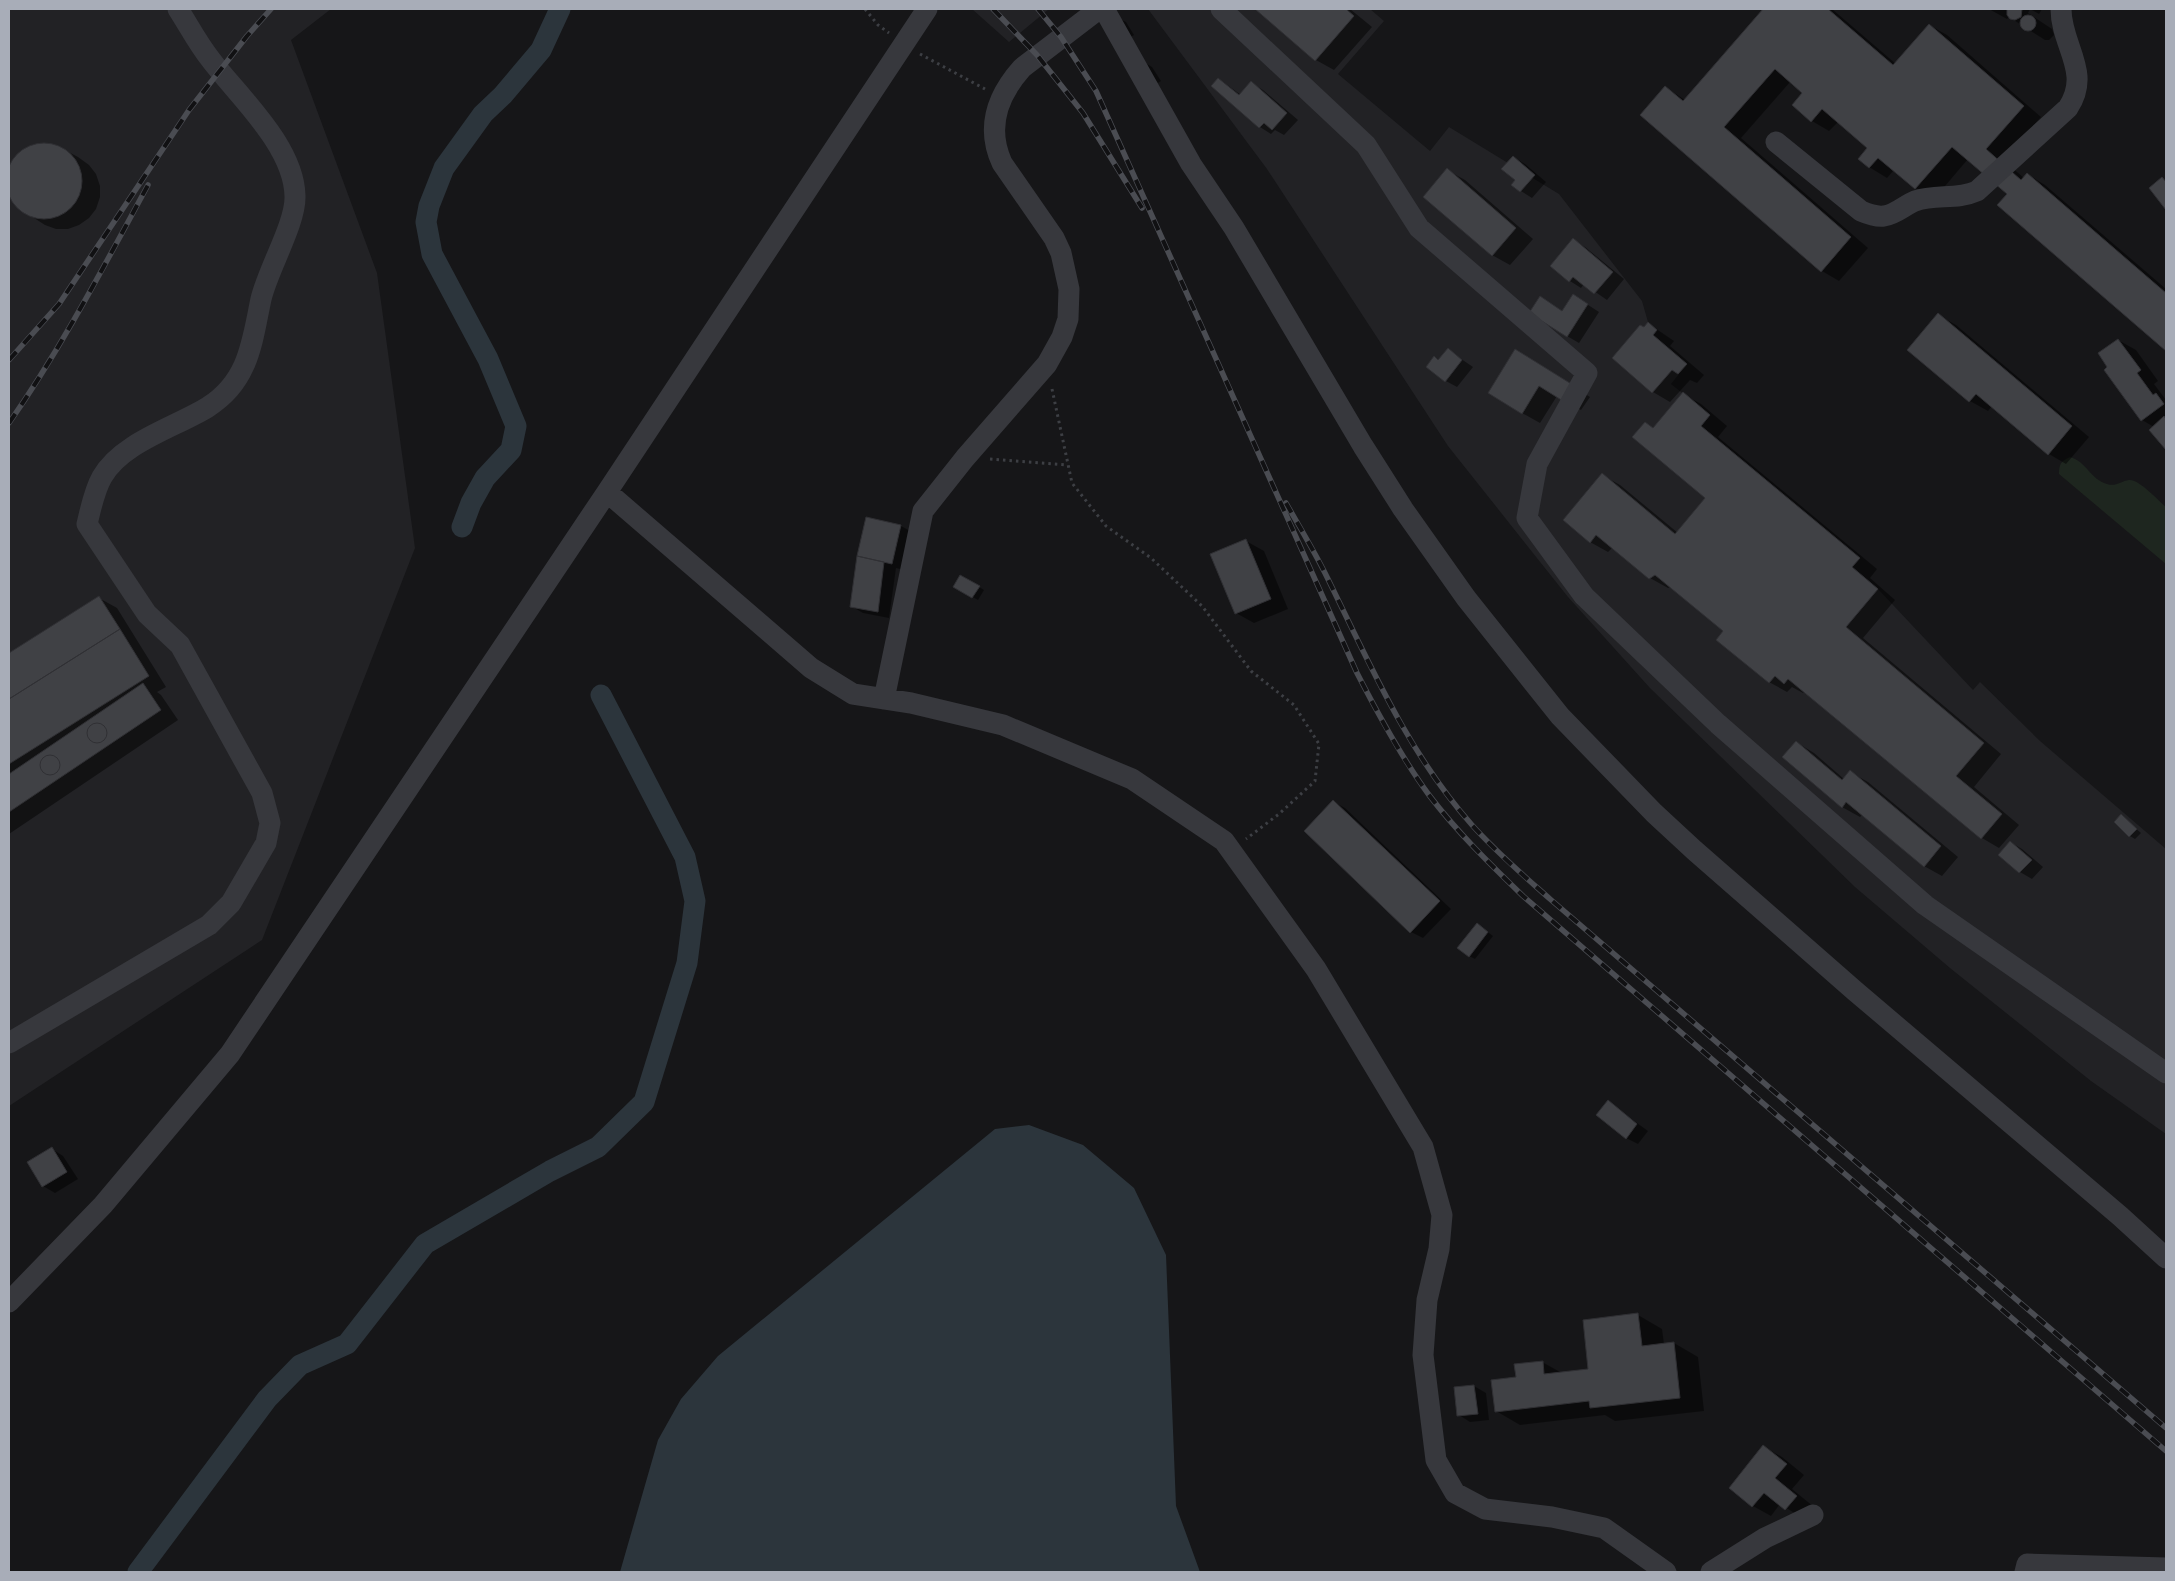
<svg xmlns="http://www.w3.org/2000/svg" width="2175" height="1581" font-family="Barlow,sans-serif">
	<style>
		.built { fill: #222225 }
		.green { fill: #1e261f }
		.water { fill: #2c353c }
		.shadow { fill: #0007 }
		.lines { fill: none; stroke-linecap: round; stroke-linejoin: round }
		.canal { stroke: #2c353c; stroke-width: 21 }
		.building { fill: #404145; stroke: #303034 }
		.path { stroke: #3d3f44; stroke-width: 3; stroke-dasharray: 2.5 4; stroke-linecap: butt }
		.minor { stroke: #37383d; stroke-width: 21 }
		.rail-casing { stroke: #4a4c52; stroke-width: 5.5 }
		.rail { stroke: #111113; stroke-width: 4; stroke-dasharray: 11; stroke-linecap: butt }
	</style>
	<rect width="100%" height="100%" fill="#161618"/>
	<path class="built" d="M9 9H331L291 40 377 273 415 548 262 940 9 1106Z
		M972 9H1049L1009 42Z
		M1148 9H1370L1384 21 1338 74 1430 151 1449 127 1559 194 1642 301 1648 322 1657 330 1653 335 1687 364 1671 384 1710 415 1701 427 1860 558 1853 567 1878 589 1973 690 1980 682 2040 741 2166 849V1134L2091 1081 1950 968 1855 887 1650 688 1568 597 1448 446 1267 169Z"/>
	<path class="green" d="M2070 457C2086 461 2091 480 2107 484 2116 487 2121 481 2129 480 2138 478 2159 501 2166 507V564L2059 474C2059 464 2061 461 2070 457Z"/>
	<path class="water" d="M1029 1125 1083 1145 1134 1188 1166 1255 1176 1506 1200 1572H620L658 1440 681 1399 718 1356 995 1129Z"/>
	<path class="shadow" d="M1257 9H1350L1372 27 1334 70 1316 60Z
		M1764 9H1832L1896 64 1929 25 1947 35 2041 117 2003 160 2024 178 2027 174 2045 185 2166 289V349L1999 205 2009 194 1968 159 1934 199 1916 188 1894 170 1887 178 1869 167V148L1838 122 1829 131 1812 121 1804 93 1791 81 1741 138 1868 248 1839 281 1822 271 1665 87 1685 100Z
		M1989 9H2042L2039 14 2030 9 2028 13 2052 29 2054 35 2049 40H2045L2009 17 2007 19Z
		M1120 19 1126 22 1134 35 1129 38Z
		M1147 64 1152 67 1161 81 1158 83 1152 80Z
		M1219 79 1241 95 1251 83 1263 90 1298 120 1284 135 1275 130 1271 134 1260 127 1213 86Z
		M47 143 59 147 78 157 89 165 96 174 100 186V197L96 209 89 218 79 225 68 229H56L45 225 17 207 9 196V167L13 159 22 150 34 144Z
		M1513 157 1525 164 1546 182 1532 198 1521 191 1516 180Z
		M1447 170 1465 180 1533 239 1510 265 1492 255Z
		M1573 240 1585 247 1624 279 1607 300 1584 284 1581 288 1570 281Z
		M1585 303 1599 312 1579 343 1567 336 1563 312Z
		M1938 315 1956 325 2089 437 2066 464 2049 454 1992 406 1988 411 1970 401Z
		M1649 324 1674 341 1670 346 1704 375 1697 383 1690 380 1670 402 1653 392 1645 328Z
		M2118 340 2136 350 2158 381 2154 384 2166 400V448L2150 430 2154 427 2142 420 2105 370 2109 367Z
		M1448 350 1473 367 1457 387 1446 381 1434 358 1439 361Z
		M1533 361 1590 397 1581 410 1557 396 1540 423 1522 413Z
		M1683 394 1701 404 1727 426 1718 437 1877 569 1870 578 1895 600 1863 638 2001 754 1974 787 2019 825 1999 848 1982 838 1805 691 1803 693 1792 687 1787 692 1769 682 1724 631 1671 587 1668 588 1650 578 1613 547 1608 552 1590 542 1602 475 1620 485 1678 533 1707 498 1654 429Z
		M901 526 912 532 904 570 896 568 889 618 863 613 851 606Z
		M1246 541 1264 551 1288 609 1254 623 1236 613Z
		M961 576 984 590 978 600 955 587Z
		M99 598 117 608 166 687 157 692 161 695 178 720 9 834V654Z
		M1796 742 1814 753 1844 779 1850 772 1868 782 1958 857 1942 876 1924 866 1863 814 1860 817 1842 807Z
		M1334 802 1345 808 1451 909 1423 938 1411 932Z
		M2121 816 2141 833 2135 839 2130 836Z
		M2010 842 2022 849 2043 867 2032 879 2020 872 2000 855Z
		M1477 924 1493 936 1475 959 1469 956Z
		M1608 1102 1648 1131 1638 1144 1626 1138Z
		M52 1149 63 1156 78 1179 55 1193 43 1186Z
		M1638 1315 1662 1329 1664 1344 1674 1343 1698 1357 1704 1411 1615 1421 1605 1415 1520 1425 1496 1411 1517 1378 1542 1362 1562 1373 1590 1370Z
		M1474 1386 1486 1393 1489 1420 1470 1422 1459 1415Z
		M1764 1447 1782 1457 1804 1475 1792 1489 1814 1507 1804 1519 1780 1504 1771 1516 1753 1506Z"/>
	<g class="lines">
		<path class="canal" d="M462 527 471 503 485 478 511 450 516 426 488 359 432 254 426 222 429 206 444 168 483 114 503 95 541 50 560 9
			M138 1572 267 1399 300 1365 347 1344 425 1244 550 1171 598 1147 644 1102 687 963 695 901 685 857 601 695"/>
	</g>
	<path class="building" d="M1255 9H1346L1354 16 1315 61Z
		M1763 9H1828L1893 65 1929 24 2024 106 1986 149 2021 180 2027 173 2166 293V351L1997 205 2007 194 1952 147 1915 189 1878 158 1869 168 1858 159 1867 148 1822 109 1811 122 1792 105 1802 93 1775 69 1724 127 1851 237 1821 272 1640 115 1665 86 1683 101Z
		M2007 9H2022L2021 17 2015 20 2010 19 2007 15Z
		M2020 23a8 8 0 1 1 16 0a8 8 0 1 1-16 0Z
		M1218 78 1239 95 1251 81 1287 113 1272 130 1264 123 1259 128 1211 86Z
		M6 181a38 38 0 1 1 76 0a38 38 0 1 1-76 0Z
		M1513 156 1535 175 1520 192 1511 185 1515 180 1501 169Z
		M1447 168 1516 228 1492 256 1423 197Z
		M2162 177 2166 182V210L2149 188Z
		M1573 238 1613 272 1594 294 1573 277 1569 282 1550 266Z
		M1573 294 1588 304 1567 337 1529 313 1540 296 1562 311Z
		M1938 313 2072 426 2048 455 1976 394 1969 402 1907 350Z
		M1648 322 1657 330 1653 335 1687 364 1678 374 1672 370 1652 393 1612 358 1640 325 1644 327Z
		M2118 339 2141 370 2137 373 2153 395 2156 393 2164 404 2141 421 2104 370 2107 367 2098 353Z
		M1448 348 1462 360 1445 382 1426 367 1434 356 1438 360Z
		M1515 349 1573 385 1563 401 1539 386 1522 414 1488 393Z
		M1683 392 1710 415 1701 426 1860 558 1852 567 1878 589 1846 627 1984 743 1956 776 2002 814 1981 839 1788 679 1784 684 1775 676 1769 683 1716 640 1723 631 1655 575 1649 579 1596 535 1590 543 1563 520 1602 473 1675 534 1705 498 1632 437 1645 422 1653 428Z
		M2164 416 2166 419V450L2149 430Z
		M866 517 901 525 892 564 857 556Z
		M1246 539 1271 599 1235 614 1210 554Z
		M857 556 884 562 878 612 850 607Z
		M960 575 980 586 972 598 953 587Z
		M99 596 120 629 9 699V653Z
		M120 629 149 676 9 764V699Z
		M143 683 161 710 9 812V774Z
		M87 733a10 10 0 1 1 20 0a10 10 0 1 1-20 0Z
		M1796 741 1842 780 1850 770 1941 846 1924 867 1846 802 1842 808 1782 757Z
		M40 765a10 10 0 1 1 20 0a10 10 0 1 1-20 0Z
		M1333 800 1440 901 1410 933 1304 831Z
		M2121 814 2137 829 2129 837 2114 822Z
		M2010 841 2032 860 2019 873 1998 855Z
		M1477 923 1488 932 1469 957 1457 948Z
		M1608 1100 1637 1124 1626 1139 1596 1115Z
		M52 1147 67 1172 42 1187 27 1162Z
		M1638 1313 1642 1346 1674 1342 1680 1398 1590 1408 1589 1401 1495 1412 1491 1380 1516 1377 1514 1364 1543 1361 1544 1374 1588 1369 1583 1320Z
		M1474 1385 1478 1414 1457 1416 1454 1387Z
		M1763 1445 1787 1464 1775 1478 1797 1496 1785 1510 1764 1493 1752 1507 1729 1488Z"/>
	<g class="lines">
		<path class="path" d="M865 9 878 25 889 33
			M920 54 985 89
			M1052 389 1072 483 1106 526 1151 558 1202 606 1251 671 1294 705 1319 744 1315 781 1279 814 1246 839
			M990 459 1067 465"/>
		<path class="minor" d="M1104 9 1191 164 1234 228 1363 446 1403 509 1466 598 1560 716 1654 813 1694 850 1855 991 2120 1216 2166 1258
			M1221 9 1366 145 1419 228 1587 373 1537 464 1527 518 1584 596 1718 724 1925 905 2166 1073
			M1776 142 1861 211C1868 214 1876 217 1884 216 1895 215 1905 205 1915 201 1936 194 1957 200 1977 191L2068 108C2092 72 2061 46 2061 9
			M607 492 811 668 853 694 911 703 1003 725 1132 779 1224 841 1316 969 1423 1147 1442 1215 1439 1249 1427 1300 1423 1355 1436 1460 1455 1493 1485 1509 1552 1517 1604 1528 1666 1572
			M884 699 923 511 965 458 1047 364 1062 337 1068 319 1069 289 1061 253 1054 238 1002 163C986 128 997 96 1022 68L1099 9
			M9 1043 209 925 231 903 266 843 270 823 262 793 180 645 147 614 87 524C91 508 94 491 102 477 122 442 176 427 208 407 249 381 252 342 261 299 268 269 296 223 295 196 294 146 239 97 211 60 198 44 189 26 178 9
			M9 1302 103 1205 230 1054 607 492 927 9
			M1711 1572 1765 1538 1813 1515
			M2025 1572 2027 1564 2166 1568"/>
		<defs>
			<path id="rail" d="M993 9 1037 55 1083 113 1142 208
				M1038 9 1061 37 1096 91 1357 673C1378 714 1401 757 1429 795 1457 832 1490 864 1523 896L2166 1451
				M9 360 59 304 189 110 247 36 271 9
				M9 423C62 347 104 266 148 185
				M1286 503C1299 526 1313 549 1325 573 1368 660 1407 752 1472 825 1496 852 1523 875 1550 899L2166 1428"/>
		</defs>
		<use href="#rail" class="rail-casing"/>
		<use href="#rail" class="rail"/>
	</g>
	<rect width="2175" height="1581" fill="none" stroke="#a8adb8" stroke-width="20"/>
</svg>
